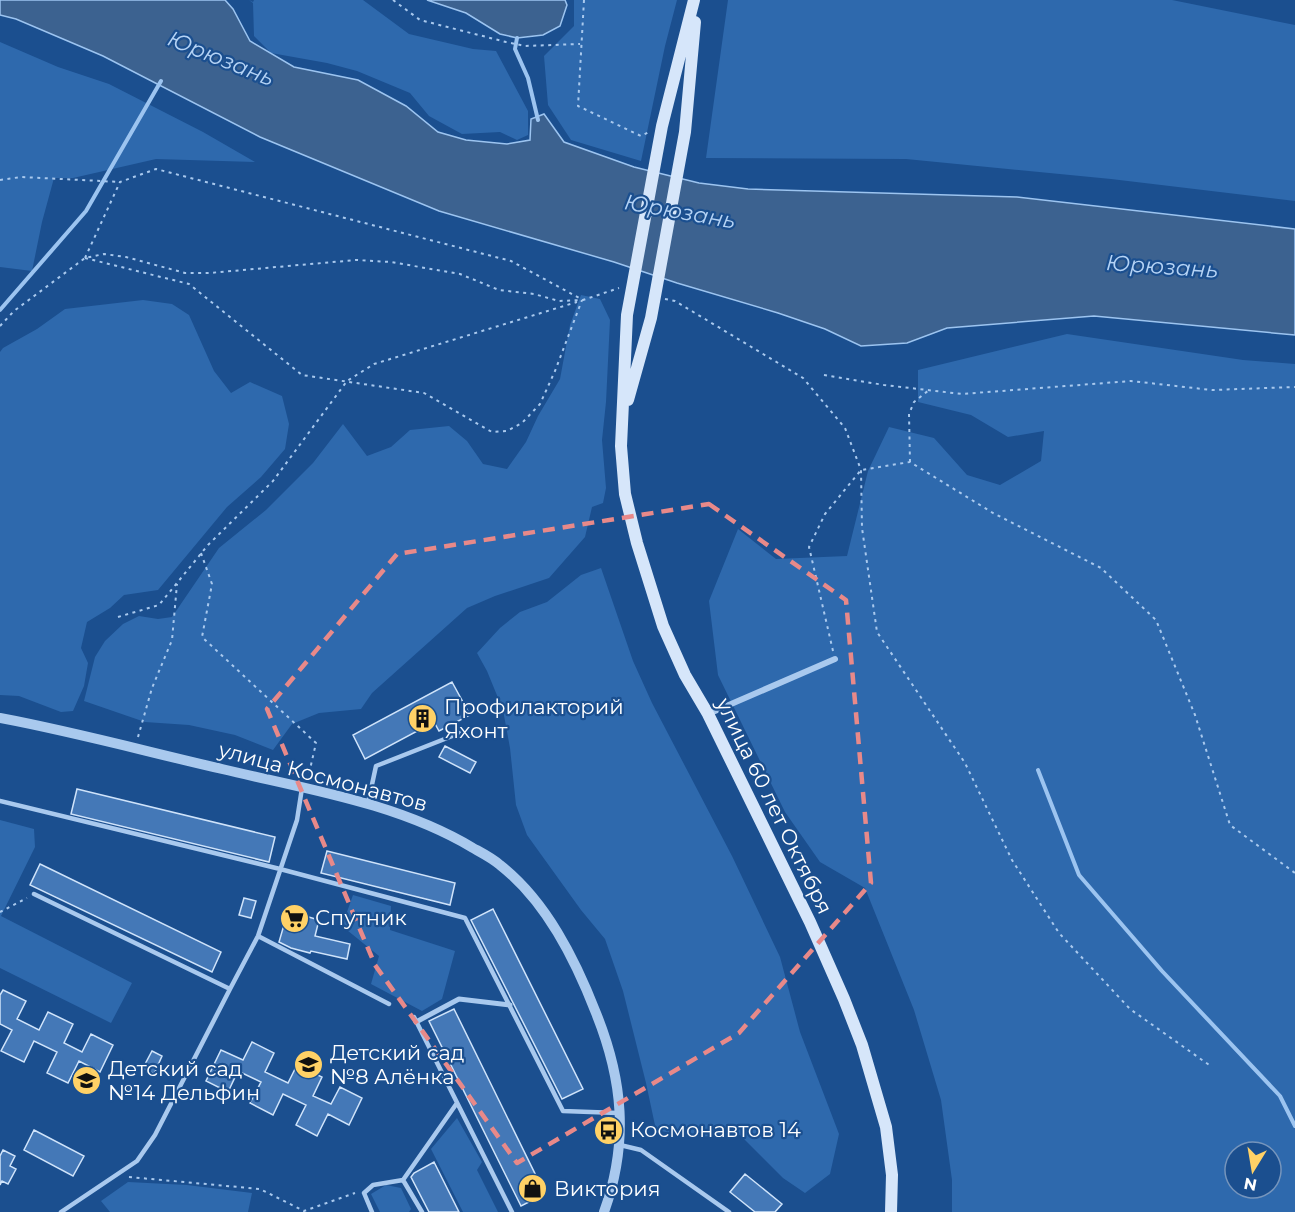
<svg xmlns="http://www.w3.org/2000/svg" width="1295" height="1212" font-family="Montserrat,sans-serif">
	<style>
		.green { fill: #2e69ad; fill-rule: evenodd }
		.water { fill: #3c6290; stroke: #9cc4f0; stroke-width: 1.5 }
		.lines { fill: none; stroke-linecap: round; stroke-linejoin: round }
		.stream { stroke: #9cc4f0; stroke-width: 4 }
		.building { fill: #4478b7; stroke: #cfe3fa; stroke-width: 1.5 }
		.path { stroke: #a9c9ee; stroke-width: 2; stroke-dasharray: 3 4.5; stroke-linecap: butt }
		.service { stroke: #a9c9ee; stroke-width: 4.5 }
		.pedestrian { stroke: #a9c9ee; stroke-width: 5 }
		.minor { stroke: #a9c9ee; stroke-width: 6 }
		.tertiary { stroke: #a9c9ee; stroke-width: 10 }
		.secondary { stroke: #d6e6fa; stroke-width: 12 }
		.marked { fill: none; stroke: #e88989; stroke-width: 4.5; stroke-dasharray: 12 8; stroke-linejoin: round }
		.labels { text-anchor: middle; stroke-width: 4.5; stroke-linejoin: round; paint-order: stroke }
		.poi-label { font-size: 21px; fill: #fff; stroke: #1b4f8f; text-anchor: start }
		.street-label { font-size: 21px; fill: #fff; stroke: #1b4f8f }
		.water-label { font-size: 22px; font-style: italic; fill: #b5d3f5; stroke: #1b4f8f }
	</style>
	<rect width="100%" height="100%" fill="#1b4f8f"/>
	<path class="green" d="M249 0 253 2 254 0H363L409 34 473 49 496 51 528 111V135L517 140 500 132 462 134 429 116 410 93 357 71 327 63 271 53 254 36 253 3Z
		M574 0H677L665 46 641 161 571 140 548 105 544 56 574 26Z
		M728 0H1172L1295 25V201L1111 179 906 159 706 158Z
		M0 42 58 67 109 84 203 132 255 162 156 159 73 178H54L42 222 32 271 0 267Z
		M581 295 600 299 610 320 606 402 602 440 606 488 603 503 592 507 585 537 549 578 495 596 467 608 372 693 361 709 319 713 292 724 273 750 235 735 189 725 145 722 84 701 95 657 105 641 123 624 139 616 158 619 172 617 219 548 266 510 313 463 343 424 367 456 391 447 410 430 449 426 467 441 483 464 507 469 526 442 538 416 560 379 570 325Z
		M143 300 172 304 189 315 214 371 231 393 250 382 282 396 289 424 285 449 261 477 227 507 158 590 124 595 110 608 87 622 81 648 88 663 84 686 73 711 61 712 19 696 0 695V352L3 348 37 329 65 309Z
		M1067 334 1243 360 1295 364V1212H952V1180L941 1100 914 1010 865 888 820 862 785 812 718 675 709 601 738 529 776 559 847 556 868 471 889 427 934 438 967 475 1000 485 1041 461 1044 431 1008 437 971 415 918 402V370ZM1235 1152H1271V1188H1235Z
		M601 568 633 661 652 703 732 856 780 957 800 1032 839 1134 830 1174 805 1193 783 1178 740 1135 690 1137 656 1130 646 1083 623 991 605 939 581 910 527 835 516 805 510 748 503 710 487 671 477 653 500 628 520 612 547 602 581 575Z
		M0 820 34 829 35 847 1 916 132 983 111 1023 0 968Z
		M353 895 391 906 390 930 455 951 442 999 422 1011 371 984 379 956 342 926Z
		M457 1118 482 1162 477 1170 498 1212H463L431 1149Z
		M128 1182 187 1185 252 1193 248 1212H110L101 1201Z
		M386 1185 401 1188 411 1209 409 1212H380L371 1194Z"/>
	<path class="water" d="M0 0H225L233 9 250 41 294 67 358 80 406 106 438 132 466 140 507 144 530 140 531 119 544 114 564 142 634 167 699 183 748 189 1017 197 1295 229V335L1094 316 947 328 907 343 861 346 825 329 778 313 677 283 614 262 439 211 260 137 103 56 16 19 0 15Z
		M427 0H565L567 5 560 26 543 35 517 38 500 34 466 13Z"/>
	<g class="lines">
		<path class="stream" d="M517 38 515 49 528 78 538 120
			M0 310 86 211 161 81
			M1038 770 1079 875 1162 971 1280 1096 1295 1126"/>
	</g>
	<path class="building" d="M452 682 470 715 439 731 434 722 365 759 353 735Z
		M445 746 476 762 470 773 439 757Z
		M77 789 275 837 269 862 71 814Z
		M327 851 455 883 450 905 321 873Z
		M40 864 221 952 212 972 30 885Z
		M244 898 256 901 251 918 239 915Z
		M493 909 583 1089 562 1099 471 920Z
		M288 911 319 920 315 936 350 944 347 959 311 951 310 953 291 948 279 942Z
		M3 990 26 1001 17 1019 39 1030 48 1012 73 1024 64 1043 82 1052 91 1034 113 1045 100 1072 79 1061 68 1083 47 1073 57 1052 34 1041 24 1062 1 1051 12 1030 0 1024V995Z
		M454 1009 545 1194 521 1206 429 1021Z
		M252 1042 274 1053 265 1072 288 1083 297 1065 322 1077 313 1096 331 1104 340 1087 362 1098 349 1125 328 1114 317 1136 296 1125 306 1105 283 1094 273 1115 250 1103 261 1082 238 1071 228 1092 206 1081 221 1050 243 1060Z
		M152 1051 162 1056 154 1074 143 1068Z
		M34 1130 84 1156 73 1176 24 1150Z
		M3 1150 15 1156 10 1166 16 1169 8 1184 2 1181 0 1185V1156Z
		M434 1162 459 1212H429L411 1177 414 1173Z
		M745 1174 782 1204 775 1212H755L730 1192Z"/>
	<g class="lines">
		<path class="path" d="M393 0 420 20 506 42 525 46 580 44
			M584 0 578 106 641 136 649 132
			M0 180 21 177 120 182
			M85 258 120 182 156 169 511 261 583 300 619 288
			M85 258 189 284 302 375 424 393 492 432 507 431 522 423 540 404 555 371 582 300
			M665 299 675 301 803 378 845 428 861 470 862 528 877 632 965 763 1012 860 1059 933 1130 1009 1212 1067
			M0 326 14 311 85 258 104 254 126 257 185 273H209L356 260 391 262 460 274 499 290 534 294 559 301 583 300
			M824 375 884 385 962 394 1131 381 1212 390 1295 387
			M910 462 909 414 914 402 929 390
			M201 553 212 584 202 637 316 743 308 778
			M118 617 159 605 208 545 273 481 347 381 374 364 577 302
			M833 651 809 547 825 514 861 470 910 462 993 513 1101 568 1156 620 1195 715 1230 825 1295 873
			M138 737 152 688 172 640 177 584
			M0 912 27 898
			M129 1177 260 1189 304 1211 355 1193"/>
		<path class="service" d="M0 801 280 869 465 918 563 1111 618 1113
			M368 803 376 766 470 729
			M34 894 230 989 258 936 297 820 302 788
			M258 936 389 1004
			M414 1017 512 1212
			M620 1145 641 1150 729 1212
			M403 1180 422 1212
			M61 1212 137 1161 155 1135 230 989
			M372 1212 364 1193 373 1185 403 1180 457 1103"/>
		<path class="pedestrian" d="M416 1022 459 999 510 1005"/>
		<path class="minor" d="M708 714 835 659"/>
		<path class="tertiary" d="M0 718C75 732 148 752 222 769 306 789 398 803 473 848 482 853 492 858 500 865 546 901 575 959 596 1013 623 1080 629 1142 604 1212"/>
		<path class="secondary" d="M694 0 662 126 627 315 621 446 625 494 637 543 663 626 685 675 708 714 810 922 844 999 862 1045 886 1127 892 1175 891 1212
			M628 400 651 318 685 132 695 22"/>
	</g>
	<path class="marked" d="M709 504 846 600 871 883 739 1033 517 1163 375 965 267 709 397 554Z"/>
	<defs>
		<symbol id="building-disc" viewBox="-11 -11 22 22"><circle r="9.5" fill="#ffd166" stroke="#1b4f8f"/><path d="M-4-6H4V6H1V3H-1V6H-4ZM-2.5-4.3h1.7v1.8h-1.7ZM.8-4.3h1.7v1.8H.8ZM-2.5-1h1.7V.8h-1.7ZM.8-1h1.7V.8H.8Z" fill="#111"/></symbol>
		<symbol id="supermarket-disc" viewBox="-11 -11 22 22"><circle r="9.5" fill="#ffd166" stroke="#1b4f8f"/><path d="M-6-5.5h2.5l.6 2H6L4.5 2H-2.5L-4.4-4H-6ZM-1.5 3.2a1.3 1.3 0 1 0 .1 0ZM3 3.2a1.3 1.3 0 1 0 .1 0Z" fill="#111"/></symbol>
		<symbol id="school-disc" viewBox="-11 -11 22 22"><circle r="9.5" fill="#ffd166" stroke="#1b4f8f"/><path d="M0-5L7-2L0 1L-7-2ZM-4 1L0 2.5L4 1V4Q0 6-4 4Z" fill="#111"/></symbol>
		<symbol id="bus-disc" viewBox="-11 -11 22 22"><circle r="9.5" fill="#ffd166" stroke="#1b4f8f"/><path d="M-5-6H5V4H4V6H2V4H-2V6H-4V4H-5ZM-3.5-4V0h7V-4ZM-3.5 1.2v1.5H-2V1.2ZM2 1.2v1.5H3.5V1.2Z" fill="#111"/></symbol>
		<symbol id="shop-disc" viewBox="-11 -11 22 22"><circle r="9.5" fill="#ffd166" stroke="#1b4f8f"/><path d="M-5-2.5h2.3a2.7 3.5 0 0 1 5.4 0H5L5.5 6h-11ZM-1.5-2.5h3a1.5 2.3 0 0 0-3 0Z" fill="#111"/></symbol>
	</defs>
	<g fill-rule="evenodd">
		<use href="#building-disc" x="406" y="702" width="33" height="33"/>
		<use href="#supermarket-disc" x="278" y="902" width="33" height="33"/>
		<use href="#school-disc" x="292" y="1048" width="33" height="33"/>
		<use href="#school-disc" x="70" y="1064" width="33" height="33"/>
		<use href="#bus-disc" x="592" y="1114" width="33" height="33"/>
		<use href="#shop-disc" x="516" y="1172" width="33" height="33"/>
	</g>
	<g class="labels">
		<g class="poi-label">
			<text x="444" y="714">Профилакторий<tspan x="444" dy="24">Яхонт</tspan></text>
			<text x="315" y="925">Спутник</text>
			<text x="330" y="1060">Детский сад<tspan x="330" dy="24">№8 Алёнка</tspan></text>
			<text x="108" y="1076">Детский сад<tspan x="108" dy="24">№14 Дельфин</tspan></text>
			<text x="630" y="1137">Космонавтов 14</text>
			<text x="554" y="1196">Виктория</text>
		</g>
		<g class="street-label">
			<text transform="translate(323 777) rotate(15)" y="7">улица Космонавтов</text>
			<text transform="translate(774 806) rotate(64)" y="7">улица 60 лет Октября</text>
		</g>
		<g class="water-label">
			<text transform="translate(221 58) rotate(22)" y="8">Юрюзань</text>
			<text transform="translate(680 211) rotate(10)" y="8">Юрюзань</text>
			<text transform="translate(1162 266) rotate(4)" y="8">Юрюзань</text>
		</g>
	</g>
	<g transform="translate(1253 1170) rotate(191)"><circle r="28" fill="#1b4f8f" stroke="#7695bc" stroke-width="1.5"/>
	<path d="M0-4.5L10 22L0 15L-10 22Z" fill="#ffd166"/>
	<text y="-9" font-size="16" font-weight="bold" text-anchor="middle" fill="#ffffff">N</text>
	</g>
</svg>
